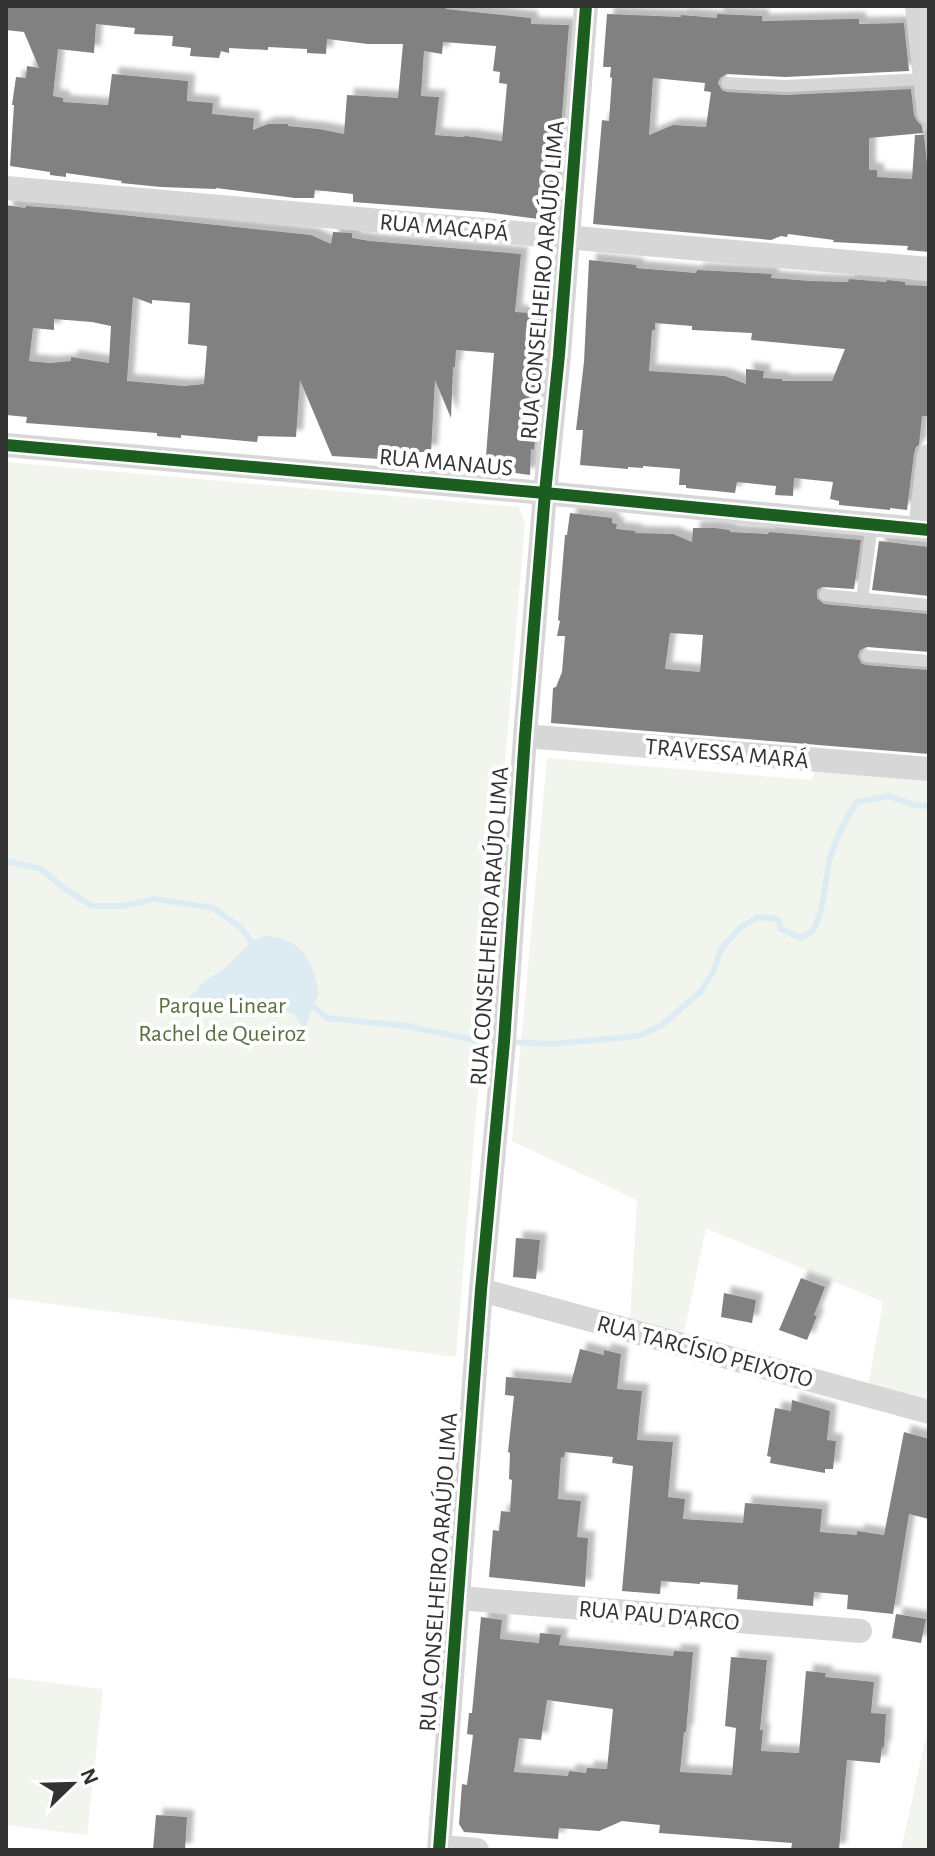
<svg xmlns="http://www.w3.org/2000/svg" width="935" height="1856" font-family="'Alegreya Sans',sans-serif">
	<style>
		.green { fill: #f1f5ed }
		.water { fill: #ddebf3 }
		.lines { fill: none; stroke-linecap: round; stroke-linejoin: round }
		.stream { stroke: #ddebf3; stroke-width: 6 }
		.building { fill: #818181; fill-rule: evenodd; filter: url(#shadow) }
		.lane { stroke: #d7d7d7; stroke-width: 12 }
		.street { stroke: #d7d7d7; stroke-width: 24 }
		.cycleway-casing { stroke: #fff; stroke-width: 17 }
		.cycleway { stroke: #1b5e20; stroke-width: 12 }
		.labels { text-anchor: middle; stroke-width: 8; stroke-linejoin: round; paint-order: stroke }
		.street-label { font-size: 24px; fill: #333; stroke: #fff }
		.park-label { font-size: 24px; fill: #56703f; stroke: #fff }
	</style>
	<defs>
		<filter id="shadow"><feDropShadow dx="7" dy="-7" stdDeviation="2" flood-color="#0004"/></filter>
	</defs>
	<rect width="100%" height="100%" fill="#fff"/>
	<path class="green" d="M6 462 519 507 525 522 456 1357 6 1298Z
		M547 758 811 780 816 770 929 779V1402L868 1387 883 1302 706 1228 684 1333 630 1320 637 1200 512 1141Z
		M6 1677 103 1689 87 1835 6 1825Z
		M929 1723V1850H901Z"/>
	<path class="water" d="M265 936C303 938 312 960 319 994L310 1013 306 1026 302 1027 295 1015 279 1007 263 1005 250 1008 233 1017 193 1009 186 1005 185 1000 198 989 199 985 225 968 253 940Z"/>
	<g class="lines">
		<path class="stream" d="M6 861 41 869 64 888 92 906H123L155 899 213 908 240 927 256 948
			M308 1002 327 1018 406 1026 484 1042H497
			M508 1042 551 1044 639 1036 662 1025 701 991 713 972 721 949 740 928 758 917 778 919 781 929 801 938C805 935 809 934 812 931 824 916 825 877 830 858 836 838 845 820 857 802L888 796 915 805 929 806"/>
	</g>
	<path class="building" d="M6 6H446V9L531 18V24L569 25 554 221 484 212 353 202V194L315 190 314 198H295L216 188V189L161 187 121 183 122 181 66 173V177L50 175V172L10 166 14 105H12L16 77 26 78 27 66 39 68 24 32 6 30ZM96 24 135 28 134 34 173 36 172 46 191 48 190 56 219 58 221 51 229 53V48L268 50V47L307 49V53L326 54 327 39 368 44H403L398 98 347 95 344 134 319 129 288 126V124H268L253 130 254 118 212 114 213 103 187 101 188 81 112 74 108 105 63 102V98L53 96 58 49 94 53ZM443 42 496 46 493 71 500 72 499 83 507 84 502 141 466 136 462 137 435 135 439 97 421 96 424 51 442 54Z
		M607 14 681 17V15L717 18V14L762 16V21L849 19H859V24L904 23 909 71 785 77 727 74 720 78 718 83 722 90 727 92 785 95 911 89 914 115 917 121 922 126 923 133 869 138V170H877V177L912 179 915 135H924L929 181V252L907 250 908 246 833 242 834 240 788 234 787 237 781 236 771 240 593 224 602 120 609 121 612 78 610 77 611 67H603ZM653 78 705 83 704 91 711 92 706 127 673 125 649 135Z
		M6 205 25 208 26 206 67 209 311 235 331 244 333 232 352 233V238L370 241 521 254 515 312 547 314 534 450 531 449 530 475 485 469 494 353 456 350 455 367H453L451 418 435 380 431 452H413L412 461 332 456 300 380 296 437 258 436 257 442 181 435V438L157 436V433L26 423 27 417 6 415ZM133 297 152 304V300L190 303 188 344 207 346 204 384 184 386 127 381ZM54 319 92 322 111 326 109 363 71 357V361L50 363 29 361 33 328 54 330Z
		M589 260 637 265 636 268 696 273 697 270 772 274 771 278 811 281 848 282 849 279 886 282 887 280 905 282V285L929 286 928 416H922L919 445 916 447 914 454 907 510 890 508V510L839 505V501L830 499 833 482 794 478 793 496 775 495 776 486 737 482 735 493 686 488V485H679L680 469 643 466V468L628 467V469L580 465 583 430H576L584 362ZM655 323 692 326V330L752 333 751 340 845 349 832 381H782V379L763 378 764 371 746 369V384L725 376 649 371 652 330H655Z
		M570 513 612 518V523L617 524 616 529 636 531 635 533 673 534 692 542 693 528H715L730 530V532L768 534 769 532 861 540 854 589 822 587 817 590V598L824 604 929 614V652L867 647 860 650 858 656 861 663 866 665 929 670V754L551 723 553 688 556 687 562 672 565 636H557L560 621 558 620 565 535H567ZM670 633 703 635 700 672 665 669Z
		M879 541 929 547V596L872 590Z
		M516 1238 540 1240 536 1279 513 1277Z
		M801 1278 825 1287 814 1315 817 1316 807 1340 779 1330Z
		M724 1293 756 1300 752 1323 721 1317Z
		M580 1349 604 1355V1350L621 1354 617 1389 642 1391 637 1440 673 1442 668 1497 685 1499 683 1519 743 1523 745 1503 822 1509 820 1532 857 1535V1531L884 1535 904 1432 929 1439V1519L909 1514 893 1614 847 1609 848 1595 814 1592 813 1606 737 1599 738 1585 700 1582V1584L661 1581 660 1594 622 1591 633 1466 612 1463 613 1457 565 1452 564 1458 561 1457 558 1499 581 1501 577 1537 588 1538 585 1587 489 1577 493 1530 499 1531 501 1511 510 1512 512 1480 509 1479 510 1453 508 1452 514 1396 505 1395 506 1377 571 1383Z
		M792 1400 830 1411 827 1440 836 1441 833 1469H825V1473L770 1463 771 1457 767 1456 775 1408 791 1411Z
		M896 1614 926 1619 921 1643 892 1638Z
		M481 1617 502 1620 500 1639 539 1643 540 1633 561 1635 559 1645 673 1656 674 1651 693 1652 686 1732H684L680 1772 732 1775 736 1728 725 1726 731 1657 767 1660 760 1730H763L761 1751 799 1753 806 1671 826 1673 825 1677 874 1682 871 1713 886 1714 884 1748 882 1747 880 1763 847 1760 839 1850H791L792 1843 659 1833 660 1825 622 1821 599 1831 559 1828 558 1839 464 1832 459 1824 462 1784 467 1785 473 1735 467 1734 469 1713H472ZM547 1700 613 1709 607 1769 587 1768 586 1773 569 1771 568 1776 514 1772 519 1738 541 1740Z
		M156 1815 187 1817 185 1850H153Z"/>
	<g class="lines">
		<path class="lane" d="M727 83 785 86 924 79
			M825 595 929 605
			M862 599 872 525
			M867 656 929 661"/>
		<path class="street" d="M917 6 929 113
			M6 188 929 269
			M6 445 545 493 929 530
			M920 529 929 456
			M525 736 929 769
			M481 1290 929 1412
			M459 1598 860 1631
			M440 1847 477 1850
			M439 1850 481 1290 504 1042 525 736 545 493 559 355 586 6"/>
		<defs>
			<path id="cycleway" d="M6 445 545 493 929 530
				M439 1850 481 1290 504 1042 525 736 545 493 559 355 586 6"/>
		</defs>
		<use href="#cycleway" class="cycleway-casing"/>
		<use href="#cycleway" class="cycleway"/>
	</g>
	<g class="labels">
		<g class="street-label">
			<text transform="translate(444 227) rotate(5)" y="8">RUA MACAPÁ</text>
			<text transform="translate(542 280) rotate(-85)" y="8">RUA CONSELHEIRO ARAÚJO LIMA</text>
			<text transform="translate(446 462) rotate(5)" y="8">RUA MANAUS</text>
			<text transform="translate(727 753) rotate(5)" y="8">TRAVESSA MARÁ</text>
			<text transform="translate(489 926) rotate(-86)" y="8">RUA CONSELHEIRO ARAÚJO LIMA</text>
			<text transform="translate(705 1351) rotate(15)" y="8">RUA TARCÍSIO PEIXOTO</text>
			<text transform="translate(438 1572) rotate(-86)" y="8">RUA CONSELHEIRO ARAÚJO LIMA</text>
			<text transform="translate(659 1615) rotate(5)" y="8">RUA PAU D'ARCO</text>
		</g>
		<g class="park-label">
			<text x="222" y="1013">Parque Linear<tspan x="222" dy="28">Rachel de Queiroz</tspan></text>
		</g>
	</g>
	<rect width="935" height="1856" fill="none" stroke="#333333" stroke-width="16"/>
	<g transform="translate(72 1784) rotate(67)" stroke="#ffffff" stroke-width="6" paint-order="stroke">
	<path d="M0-6L14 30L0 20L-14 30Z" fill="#333333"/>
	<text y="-12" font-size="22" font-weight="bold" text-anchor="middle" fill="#333333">N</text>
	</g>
</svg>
